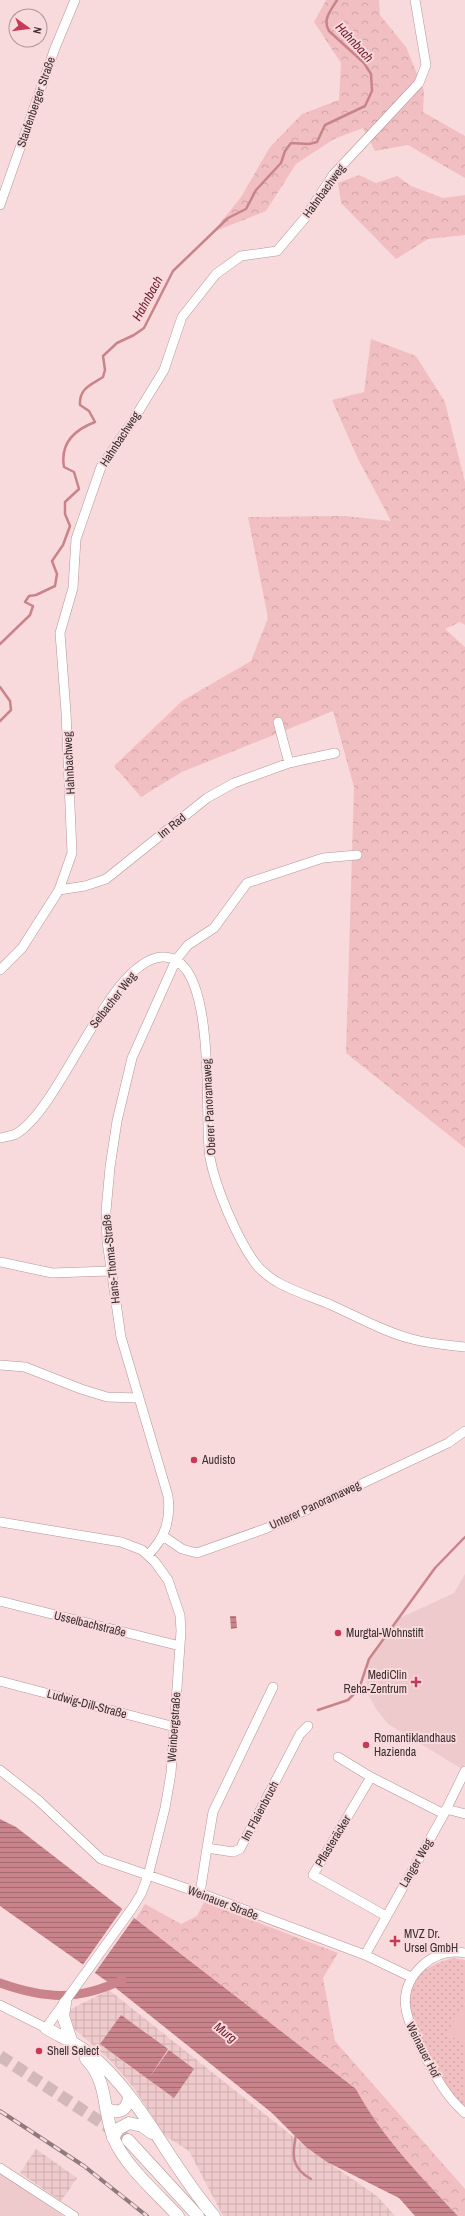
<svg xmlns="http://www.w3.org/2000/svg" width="465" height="2216" font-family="'Archivo Narrow',sans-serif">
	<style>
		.built { fill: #efcacc }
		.industrial { fill: url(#industrial-grid) }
		.grass { fill: url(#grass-dots) }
		.forest { fill: url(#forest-crowns) }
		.garden { fill: #f1bfc2 }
		.water { fill: url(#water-rules) }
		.pier { fill: #f9dadc }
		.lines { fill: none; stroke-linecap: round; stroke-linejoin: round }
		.stream { stroke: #c9848b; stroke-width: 2.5 }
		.canal { stroke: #c9848b; stroke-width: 9 }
		.major-tunnel { stroke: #d3b8b9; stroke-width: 12; stroke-dasharray: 12 6; stroke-linecap: butt }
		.minor-casing { stroke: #b29698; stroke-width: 10 }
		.major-casing { stroke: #b29698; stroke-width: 13 }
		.minor { stroke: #fff; stroke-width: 9 }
		.major { stroke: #fff; stroke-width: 12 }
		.rail-casing { stroke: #8f7b7c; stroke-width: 4 }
		.rail { stroke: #f9dadc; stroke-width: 2.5; stroke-dasharray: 8; stroke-linecap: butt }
		.poi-dot { fill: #c93957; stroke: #f9dadc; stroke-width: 1.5 }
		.labels { text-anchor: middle; stroke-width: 4; stroke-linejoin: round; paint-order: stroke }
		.street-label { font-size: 12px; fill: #3a2e2f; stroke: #f9dadc }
		.poi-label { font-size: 12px; fill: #3a2e2f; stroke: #f9dadc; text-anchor: start }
		.water-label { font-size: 13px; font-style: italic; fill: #6d1b2c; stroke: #f9dadc }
	</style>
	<defs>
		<pattern id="industrial-grid" width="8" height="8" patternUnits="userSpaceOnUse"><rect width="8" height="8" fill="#efcacc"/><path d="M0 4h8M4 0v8" fill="none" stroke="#ceaeb0"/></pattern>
		<pattern id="grass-dots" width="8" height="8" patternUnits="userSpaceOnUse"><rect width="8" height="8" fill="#f1bfc2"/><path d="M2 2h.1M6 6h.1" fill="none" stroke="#cfa4a7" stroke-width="1.8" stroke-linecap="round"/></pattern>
		<pattern id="forest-crowns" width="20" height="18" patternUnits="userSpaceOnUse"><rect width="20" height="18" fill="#f1bfc2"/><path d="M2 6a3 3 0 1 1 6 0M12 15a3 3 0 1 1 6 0" fill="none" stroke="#cfa4a7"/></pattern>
		<pattern id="water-rules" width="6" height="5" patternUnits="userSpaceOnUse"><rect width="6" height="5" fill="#c9848b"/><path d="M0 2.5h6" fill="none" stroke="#a46c72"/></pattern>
	</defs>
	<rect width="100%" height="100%" fill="#f9dadc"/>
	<path class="built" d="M465 1574V1765L462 1769 388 1724 376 1709 368 1694 365 1670 371 1658 400 1618 454 1593Z
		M0 2173 60 2213 64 2216H0Z"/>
	<path class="industrial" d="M109 1990 306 2147 377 2196 395 2216H223L189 2151 164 2135 134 2088 111 2061 73 2028 69 2010Z
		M36 2149 77 2178 61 2201 20 2173Z"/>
	<path class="grass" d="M454 1958 465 1960V2003L447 2035 465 2041V2108L452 2096 411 2022C405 1986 418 1966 454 1958Z"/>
	<path class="forest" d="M326 0H379L380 15 406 47 424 91 423 112 465 136V178L408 145 375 151 363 128 334 139 296 164 266 211 213 232 241 197 270 147 302 114 339 100 341 63 314 22Z
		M359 175 376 183 397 176 411 186 443 198 465 195V235L428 239 396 259 341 203 338 183Z
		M371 339 416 356 445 402 465 482V625L460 622 445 629 465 647V1148L346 1053 354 787 333 711 182 772 141 797 114 766 182 701 251 661 268 618 248 517 345 516 391 521 358 459 332 400 364 392Z
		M204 1902 338 1953 323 1978 335 2041 465 2189V2216H458C421 2177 381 2136 356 2089L135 1920 145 1904 181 1924 197 1916Z"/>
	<path class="garden" d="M465 2003V2041L446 2035Z"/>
	<path class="water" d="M230 1616H236L237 1628 231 1629Z
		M0 1819 16 1827 356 2089C381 2136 421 2177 458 2216H415L399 2198 327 2162 306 2147 272 2113 112 1985 0 1906Z
		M121 2015 168 2049 149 2078 169 2050 194 2069 174 2098 100 2044Z"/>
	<path class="pier" d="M123 1908 134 1918 94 1974 82 1966Z"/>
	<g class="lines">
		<path class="stream" d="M0 644 30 615 33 606 25 602 29 596 36 595 55 586 57 574 52 561 63 545 70 526 65 514V502L79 489 74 472 64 467C60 444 74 430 95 422L89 411 80 405C79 388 91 385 103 377L105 370 103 356 117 343 134 335 144 328 173 271 228 218 246 209 256 190 281 163 285 151 291 143 309 144 317 142 325 125 365 106 372 91 371 74 364 63 329 31C322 20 331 10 337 0
			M0 687 10 701 11 710 0 721
			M318 1710 348 1700 359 1689 369 1659 435 1568 465 1537
			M296 2135C292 2155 291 2168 311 2179"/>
		<path class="canal" d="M0 1983C45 1999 78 2001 122 1980"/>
		<path class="major-tunnel" d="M0 2056 128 2140"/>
		<defs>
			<path id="minor" d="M0 205 55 48 75 0
				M278 722 289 763
				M59 890 85 886 106 879 207 798 234 783 289 763 335 753
				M0 970 22 948 59 890 72 853 66 712 60 633 73 588 76 539 101 467 132 422 164 370 182 317 216 274 241 256 277 251 305 218 333 175 419 83 426 65 415 0
				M0 1138C5 1137 11 1136 16 1134 62 1107 109 960 162 957 220 954 203 1121 210 1158 216 1189 237 1238 255 1263 261 1271 269 1277 277 1282 293 1291 312 1297 329 1304 356 1316 384 1332 412 1339 430 1344 447 1345 465 1347
				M0 1262 52 1273 110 1271
				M0 1365 25 1367 81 1389 107 1397 138 1398
				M0 1522 121 1542 142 1550 155 1562 168 1580 180 1615 181 1631 171 1773 165 1808 148 1876 141 1894 133 1907 46 2028 0 2005
				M163 1536 182 1549 197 1553 267 1528 300 1513 448 1443 465 1431
				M148 1555C165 1538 171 1520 168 1496L121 1337 107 1241 106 1211 110 1167 117 1121 132 1058 176 960 188 945 214 928 247 883 323 858 357 855
				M0 1601 180 1646
				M0 1681 175 1727
				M338 1757 371 1777
				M0 1770 38 1800 101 1859 200 1893 365 1955 411 1977
				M446 1809 465 1814
				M207 1848 213 1812 273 1687
				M200 1893 207 1848 233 1852 240 1849 300 1734 308 1726
				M386 1916 313 1875 371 1777 444 1814
				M465 1953C449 1950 434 1955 423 1965 394 1991 406 2019 421 2048 434 2073 444 2095 465 2113
				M365 1955 444 1814 465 1771
				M0 2168 74 2216"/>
			<path id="major" d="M65 2003 63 2016 71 2040
				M46 2028C61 2037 76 2043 90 2054 142 2097 170 2166 214 2216
				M86 2059C109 2082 102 2111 114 2139 125 2166 158 2194 178 2216
				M107 2109C119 2114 127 2111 129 2097
				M113 2138 118 2129 129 2123 142 2126 152 2133
				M128 2140 198 2216"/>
		</defs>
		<use href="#minor" class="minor-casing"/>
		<use href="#major" class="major-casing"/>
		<use href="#minor" class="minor"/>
		<use href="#major" class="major"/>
		<defs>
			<path id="rail" d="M0 2111 84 2166 147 2216"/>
		</defs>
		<use href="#rail" class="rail-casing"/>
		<use href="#rail" class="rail"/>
	</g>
	<g class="poi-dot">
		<circle cx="194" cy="1460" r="4"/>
		<circle cx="338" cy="1633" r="4"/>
		<path d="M414 1676h4v4h4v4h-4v4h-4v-4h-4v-4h4z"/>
		<circle cx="366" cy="1745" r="4"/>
		<path d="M393 1935h4v4h4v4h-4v4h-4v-4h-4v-4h4z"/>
		<circle cx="39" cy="2051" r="4"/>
	</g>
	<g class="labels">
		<g class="street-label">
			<text transform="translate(36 102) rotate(-71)" y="4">Staufenberger Straße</text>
			<text transform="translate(324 191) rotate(-54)" y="4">Hahnbachweg</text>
			<text transform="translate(120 439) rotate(-57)" y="4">Hahnbachweg</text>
			<text transform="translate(69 763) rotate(-93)" y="4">Hahnbachweg</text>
			<text transform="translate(172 826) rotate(-39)" y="4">Im Rad</text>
			<text transform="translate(113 1000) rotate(-52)" y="4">Selbacher Weg</text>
			<text transform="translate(209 1107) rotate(-93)" y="4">Oberer Panoramaweg</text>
			<text transform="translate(111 1259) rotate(-96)" y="4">Hans-Thoma-Straße</text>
			<text transform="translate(315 1505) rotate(-25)" y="4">Unterer Panoramaweg</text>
			<text transform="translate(90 1624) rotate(14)" y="4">Usselbachstraße</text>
			<text transform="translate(87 1704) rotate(15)" y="4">Ludwig-Dill-Straße</text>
			<text transform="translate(174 1727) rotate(-86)" y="4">Weinbergstraße</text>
			<text transform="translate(260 1811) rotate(-62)" y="4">Im Flaienbruch</text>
			<text transform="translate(333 1841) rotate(-59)" y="4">Pflasteräcker</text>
			<text transform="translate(416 1863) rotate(-60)" y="4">Langer Weg</text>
			<text transform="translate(223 1903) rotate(21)" y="4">Weinauer Straße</text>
			<text transform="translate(423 2050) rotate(63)" y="4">Weinauer Hof</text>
		</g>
		<g class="poi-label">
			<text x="202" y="1464">Audisto</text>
			<text x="346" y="1637">Murgtal-Wohnstift</text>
			<text x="407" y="1679" text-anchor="end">MediClin<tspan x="407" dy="14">Reha-Zentrum</tspan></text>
			<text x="374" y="1742">Romantiklandhaus<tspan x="374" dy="14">Hazienda</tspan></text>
			<text x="404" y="1938">MVZ Dr.<tspan x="404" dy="14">Ursel GmbH</tspan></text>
			<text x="47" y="2055">Shell Select</text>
		</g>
		<g class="water-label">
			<text transform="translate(355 42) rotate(47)" y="5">Hahnbach</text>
			<text transform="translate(147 298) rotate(-61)" y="5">Hahnbach</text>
			<text transform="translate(226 2032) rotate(38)" y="5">Murg</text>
		</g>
	</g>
	<g transform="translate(28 28) rotate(104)"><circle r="19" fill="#f9dadc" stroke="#ad9597"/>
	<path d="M0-3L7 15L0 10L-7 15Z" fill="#c93957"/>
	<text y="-6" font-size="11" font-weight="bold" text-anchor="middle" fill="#3a2e2f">N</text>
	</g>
</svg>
